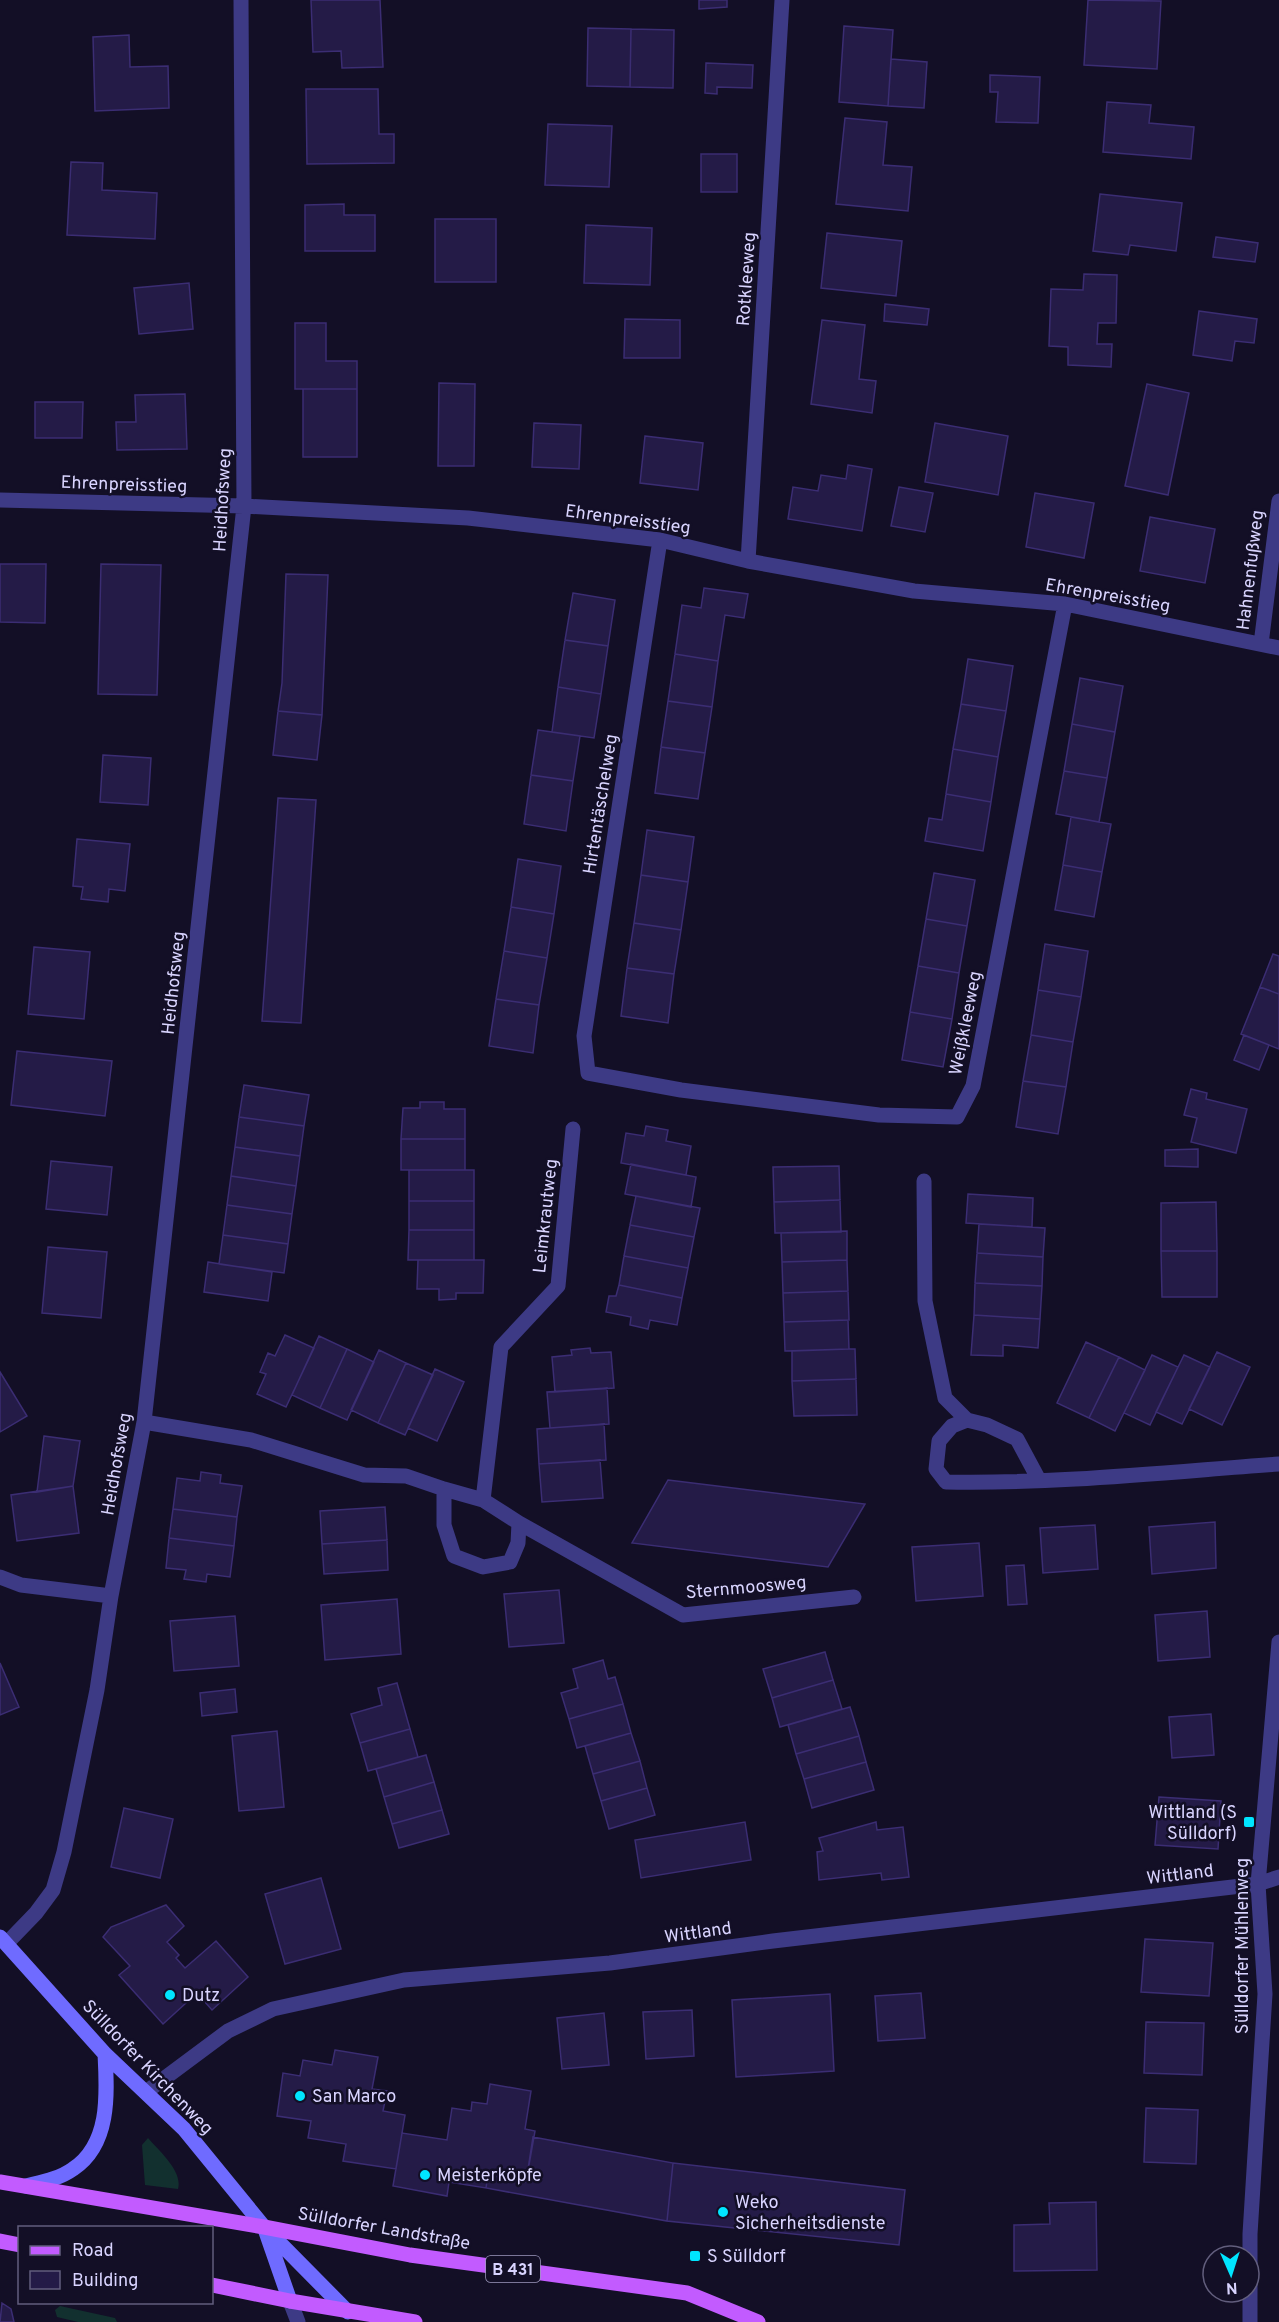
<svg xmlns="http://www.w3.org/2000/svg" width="1279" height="2322" font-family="Overpass,sans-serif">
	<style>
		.green { fill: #12302f }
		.building { fill: #241b47; stroke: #3b2d73; stroke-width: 1.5 }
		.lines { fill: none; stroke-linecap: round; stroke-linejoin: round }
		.street { stroke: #3d3a85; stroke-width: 15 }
		.secondary { stroke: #6f6bff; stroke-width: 15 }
		.primary { stroke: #c25bff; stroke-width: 15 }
		.poi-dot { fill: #00e5ff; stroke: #130f26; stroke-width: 2 }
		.labels { text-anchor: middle; stroke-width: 5; stroke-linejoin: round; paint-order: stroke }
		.shield { fill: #130f26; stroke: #9e99be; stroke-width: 1.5 }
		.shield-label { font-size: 16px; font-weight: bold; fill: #d9d4ff }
		.street-label { font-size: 18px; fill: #d9d4ff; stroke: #130f26 }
		.poi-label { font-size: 18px; fill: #d9d4ff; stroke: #130f26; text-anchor: start }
	</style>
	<rect width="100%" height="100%" fill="#130f26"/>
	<path class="green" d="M148 2138C159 2151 183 2171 178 2189L145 2185 142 2145Z
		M60 2306 115 2318 117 2322H78L57 2317 55 2310Z"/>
	<path class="building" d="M311 0H380L383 67 342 68 341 51 313 52Z
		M699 0H727V7L699 9Z
		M1088 0 1161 1 1157 69 1084 65Z
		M844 26 893 30 888 106 839 102Z
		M588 28 631 29 630 87 587 86Z
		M631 29 674 30 673 88 630 87Z
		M129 35 130 67 168 66 169 108 95 111 93 37Z
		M891 59 927 62 924 108 888 106Z
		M706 63 753 65 752 88 717 87V94L705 93Z
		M990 75 1040 77 1038 123 996 122 998 92H990Z
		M306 89H378L379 134H394V163L307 164Z
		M1107 102 1151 105 1149 123 1194 127 1191 159 1103 152Z
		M845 118 887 122 883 165 912 167 908 211 836 204Z
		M548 124 612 126 609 187 545 185Z
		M701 154H737V192H701Z
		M71 162 103 163 102 190 157 193 155 239 67 235Z
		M1100 194 1182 203 1176 251 1130 245 1128 255 1093 251Z
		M344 204V215H375V251H305V205Z
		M435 219H496V282H435Z
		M586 225 652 228 650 285 584 283Z
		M827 233 902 241 896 296 821 288Z
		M1216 237 1258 243 1255 262 1213 257Z
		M1084 274 1117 275 1116 323H1098L1097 344H1112L1111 367 1068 365V347L1049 346 1051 289 1083 290Z
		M189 283 193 329 139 334 134 288Z
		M885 304 929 309 927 325 884 321Z
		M1199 311 1257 319 1254 343 1235 341 1232 361 1193 355Z
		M625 319 680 320V358H624Z
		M822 320 865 325 859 379 876 381 872 413 811 404Z
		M295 323H326V361H357V389H295Z
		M439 383 475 384 474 466H438Z
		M1147 384 1189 393 1168 495 1125 486Z
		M303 389H357V457H303Z
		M185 394 187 449 117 450 116 422H136L135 395Z
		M35 402H83L82 438H35Z
		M534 423 581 425 579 469 532 467Z
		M935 423 1008 436 998 495 925 482Z
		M645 436 703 443 698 490 640 483Z
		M848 465 872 469 862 531 788 519 793 487 818 491 821 475 846 479Z
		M899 487 933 493 925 532 891 526Z
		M1035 493 1094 503 1084 558 1026 547Z
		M1150 517 1215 529 1205 583 1140 571Z
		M0 564H46L45 623 0 622Z
		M101 564 161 565 157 695 98 694Z
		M286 574 328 575 322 715 278 711 282 683Z
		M704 588 748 594 744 618 725 615 718 661 675 654 682 605 701 608Z
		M573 593 615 600 608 646 565 640Z
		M565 640 608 646 601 694 558 687Z
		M675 654 718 661 712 707 668 701Z
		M968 659 1013 666 1006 711 961 704Z
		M1080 678 1123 686 1115 732 1072 724Z
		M558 687 601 694 594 738 552 732Z
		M668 701 712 707 705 753 661 747Z
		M961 704 1006 711 998 757 953 749Z
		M278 711 322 715 317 760 273 755Z
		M1072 724 1115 732 1107 778 1064 771Z
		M538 730 580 736 573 781 531 775Z
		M661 747 705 753 698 799 655 793Z
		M953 749 998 757 991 802 946 794Z
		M103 755 151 758 148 805 100 802Z
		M1064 771 1107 778 1099 822 1056 814Z
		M531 775 573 781 566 831 524 824Z
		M946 794 991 802 983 851 925 841 929 818 942 820Z
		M278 798 316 800 301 1023 262 1021Z
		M1071 817 1111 824 1102 872 1063 865Z
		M647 830 694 837 688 882 641 875Z
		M77 839 130 844 125 891 109 889 108 902 81 899 83 887 73 886Z
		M518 859 561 866 554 914 511 907Z
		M1063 865 1102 872 1094 917 1055 910Z
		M934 873 975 880 967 926 926 919Z
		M641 875 688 882 681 930 634 923Z
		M511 907 554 914 547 958 504 951Z
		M926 919 967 926 959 973 918 966Z
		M634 923 681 930 674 974 627 968Z
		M1045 944 1088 951 1081 997 1038 990Z
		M34 947 90 952 84 1019 28 1014Z
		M504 951 547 958 539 1005 496 999Z
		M1273 954 1279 956V994L1260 987Z
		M918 966 959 973 952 1019 910 1012Z
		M627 968 674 974 668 1023 621 1016Z
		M1260 987 1279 994V1049L1241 1034Z
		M1038 990 1081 997 1073 1042 1031 1035Z
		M496 999 539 1005 533 1053 489 1046Z
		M910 1012 952 1019 943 1067 902 1060Z
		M1031 1035 1073 1042 1066 1087 1023 1081Z
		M1244 1035 1269 1045 1259 1070 1234 1060Z
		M17 1051 112 1061 105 1116 11 1105Z
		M1023 1081 1066 1087 1058 1134 1016 1127Z
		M244 1085 309 1095 304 1126 239 1117Z
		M1191 1089 1207 1093 1206 1099 1247 1109 1236 1153 1191 1142 1197 1118 1184 1115Z
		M420 1102H444V1109H465V1139H401L403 1108H420Z
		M239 1117 304 1126 300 1156 235 1147Z
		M646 1126 668 1130 666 1141 691 1146 686 1175 621 1163 626 1133 644 1136Z
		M401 1139H465V1170H401Z
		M235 1147 300 1156 296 1186 231 1176Z
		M1198 1149V1167L1165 1166V1150Z
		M51 1161 112 1167 107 1215 46 1209Z
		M631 1164 696 1177 691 1207 625 1194Z
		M839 1166 840 1200 774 1202 773 1167Z
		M409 1170H474V1201H409Z
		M231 1176 296 1186 292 1214 227 1205Z
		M968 1194 1033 1198 1032 1227 966 1223Z
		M636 1196 700 1208 694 1237 630 1225Z
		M840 1200 841 1232 775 1233 774 1202Z
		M409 1201H474V1230H409Z
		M1216 1202 1217 1251H1161V1203Z
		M227 1205 292 1214 288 1244 223 1235Z
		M979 1224 1045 1228 1043 1257 977 1253Z
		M630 1225 694 1237 688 1268 624 1256Z
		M409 1230H474V1260H408Z
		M847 1231V1260L782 1262 781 1233Z
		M223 1235 288 1244 284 1273 219 1264Z
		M48 1247 107 1252 101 1318 42 1313Z
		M1161 1251H1217V1297H1162Z
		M977 1253 1043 1257 1042 1286 975 1283Z
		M624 1256 688 1268 682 1298 619 1285Z
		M418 1260H484L483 1293H456V1299L439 1300V1289H417Z
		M847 1260 848 1291 783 1293 782 1262Z
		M208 1262 272 1272 268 1301 204 1292Z
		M975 1283 1042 1286 1040 1319 974 1315Z
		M619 1285 682 1298 677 1325 650 1320 648 1329 630 1325 631 1317 606 1312 609 1296H616Z
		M848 1291 849 1320 784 1322 783 1293Z
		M974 1315 1040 1319 1038 1348 1003 1345V1356L971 1355Z
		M848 1320 849 1349 785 1351 784 1322Z
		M285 1335 314 1348 286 1407 257 1394 266 1374 260 1372 268 1353 275 1356Z
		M319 1336 347 1349 320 1408 292 1395Z
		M1086 1342 1119 1357 1089 1418 1057 1403Z
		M590 1348 591 1353 611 1352 614 1388 555 1392 552 1357 572 1355 571 1350Z
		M347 1349 374 1362 347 1420 320 1408Z
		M849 1349H855L856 1379 792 1381V1351Z
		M379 1350 406 1363 378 1423 351 1410Z
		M1217 1352 1250 1367 1222 1425 1189 1409Z
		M1152 1355 1178 1367 1150 1425 1124 1413Z
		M1184 1355 1210 1367 1182 1424 1156 1412Z
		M1119 1357 1145 1370 1115 1431 1089 1418Z
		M406 1363 433 1375 405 1435 378 1423Z
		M435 1369 464 1382 437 1441 408 1428Z
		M0 1372 27 1416 0 1432Z
		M856 1379 857 1415 794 1416 792 1381Z
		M607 1388 609 1424 550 1428 547 1392Z
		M604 1424 606 1460 539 1464 537 1429Z
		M44 1436 80 1441 73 1486 37 1492Z
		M600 1460 603 1498 542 1502 539 1464Z
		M201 1472 221 1475 220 1483 242 1486 237 1517 173 1509 177 1478 200 1481Z
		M668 1480 865 1504 828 1567 632 1543Z
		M73 1486 79 1533 17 1541 11 1495Z
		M385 1507 387 1540 322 1544 320 1511Z
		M173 1509 237 1517 234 1546 169 1538Z
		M1215 1522 1216 1568 1152 1574 1149 1527Z
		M1095 1525 1098 1569 1043 1573 1040 1528Z
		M169 1538 234 1546 230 1577 207 1574 206 1582 184 1579 186 1570 166 1568Z
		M387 1540 388 1570 324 1574 322 1544Z
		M979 1543 983 1596 916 1601 912 1547Z
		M1024 1565 1027 1604 1008 1605 1006 1566Z
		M559 1590 564 1643 509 1647 504 1594Z
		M397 1599 401 1654 325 1660 321 1605Z
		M1207 1611 1210 1657 1158 1661 1155 1615Z
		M235 1616 239 1666 174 1671 170 1621Z
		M825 1652 833 1680 772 1698 763 1669Z
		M603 1660 608 1679 615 1677 623 1704 569 1719 561 1693 578 1688 573 1669Z
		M0 1663 19 1707 0 1715Z
		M833 1680 842 1709 780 1727 772 1698Z
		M397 1683 410 1729 360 1743 351 1714 382 1705 378 1688Z
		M235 1689 237 1712 202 1716 200 1693Z
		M623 1704 631 1733 577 1748 569 1719Z
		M850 1707 859 1736 796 1754 788 1725Z
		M1211 1714 1214 1755 1172 1758 1169 1717Z
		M410 1729 418 1757 368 1771 360 1743Z
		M277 1731 284 1807 239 1811 232 1736Z
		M631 1733 640 1761 593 1774 585 1746Z
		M859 1736 866 1762 804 1779 796 1754Z
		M426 1755 434 1782 384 1797 376 1769Z
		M640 1761 647 1788 601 1801 593 1774Z
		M866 1762 874 1790 812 1808 804 1779Z
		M434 1782 442 1810 392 1824 384 1797Z
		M647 1788 655 1815 609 1829 601 1801Z
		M1159 1797 1221 1801 1218 1849 1155 1845Z
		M124 1808 173 1819 160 1878 111 1867Z
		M442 1810 449 1834 399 1848 392 1824Z
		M745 1822 751 1860 641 1878 635 1840Z
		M876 1822 877 1830 903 1827 909 1877 882 1880 881 1873 819 1880 817 1852 823 1851 819 1838Z
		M321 1878 341 1949 285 1964 265 1894Z
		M166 1905 184 1926 167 1942 179 1955 176 1958 185 1968 216 1941 248 1977 212 2010 197 1993 163 2024 119 1975 130 1966 103 1937 111 1927Z
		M1145 1939 1213 1943 1209 1996 1141 1992Z
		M921 1993 925 2038 878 2041 875 1996Z
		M830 1994 834 2071 736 2077 732 2000Z
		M692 2010 694 2056 646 2059 643 2012Z
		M604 2013 609 2065 562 2069 557 2018Z
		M1146 2022 1204 2023 1202 2075 1144 2073Z
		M335 2050 378 2057 372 2089 387 2091 383 2111 405 2115 396 2169 343 2161 346 2144 308 2138 311 2121 277 2116 283 2073 300 2076 303 2060 332 2065Z
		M490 2084 531 2091 525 2129 535 2131 526 2182 488 2175 486 2188 449 2182 447 2196 393 2186 402 2133 447 2140 452 2108 471 2111 472 2102 487 2104Z
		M1146 2108 1198 2110 1196 2164 1144 2162Z
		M533 2137 673 2163 667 2221 486 2188 488 2175 526 2182Z
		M673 2163 905 2190 899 2245 667 2221Z
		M1096 2202 1097 2270 1014 2271V2225L1050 2224 1049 2203Z
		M2 2303 11 2309 14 2322H0Z"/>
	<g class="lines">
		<path class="street" d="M0 500 244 506 468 518 660 540 748 561 914 591 1065 604 1279 648
			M660 540 584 1036 588 1073 681 1090 879 1115 957 1117 973 1086 1065 604
			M748 561 782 0
			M1261 644 1279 501
			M924 1181 925 1301 945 1398 967 1420
			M144 1422 251 1440 364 1475 406 1476 444 1489V1525L454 1556 483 1567 510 1562 518 1543 519 1523 483 1500 444 1489
			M1039 1480 1017 1439 987 1425 967 1420 952 1426 939 1441 936 1469 946 1482C1057 1484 1168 1472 1279 1464
			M483 1500 501 1347 558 1286 573 1129
			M519 1523 683 1615 854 1597
			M0 1577 21 1585 111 1596
			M7 1943 36 1913 53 1890 64 1852 97 1690 111 1596 144 1422 244 506 241 0
			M146 2092 228 2031 273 2009 404 1980 610 1963 773 1941 1258 1884 1279 1877
			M290 2301 298 2322
			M1250 2322V2234L1265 1994 1258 1884 1279 1642"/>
		<path class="secondary" d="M0 1937 105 2054 184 2129 264 2227 348 2312
			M26 2186C42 2182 59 2179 73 2169 111 2144 107 2092 105 2054
			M266 2232 290 2301"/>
		<path class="primary" d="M0 2182 264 2227 410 2255 687 2293 758 2322
			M0 2241 20 2245
			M212 2285 290 2301 415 2322"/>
	</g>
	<g class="poi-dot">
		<rect x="1243" y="1816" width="12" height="12" rx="3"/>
		<circle cx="170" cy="1995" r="6"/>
		<circle cx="300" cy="2096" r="6"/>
		<circle cx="425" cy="2175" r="6"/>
		<circle cx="723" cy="2212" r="6"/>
		<rect x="689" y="2250" width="12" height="12" rx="3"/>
	</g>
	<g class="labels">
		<rect class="shield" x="486" y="2256" width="54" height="26" rx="4.5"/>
		<g class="shield-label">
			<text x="513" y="2275">B 431</text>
		</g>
		<g class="street-label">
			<text transform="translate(746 279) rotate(-86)" y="6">Rotkleeweg</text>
			<text transform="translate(124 484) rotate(2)" y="6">Ehrenpreisstieg</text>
			<text transform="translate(222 500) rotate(-87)" y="6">Heidhofsweg</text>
			<text transform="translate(628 519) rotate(8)" y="6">Ehrenpreisstieg</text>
			<text transform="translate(1250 570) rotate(-83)" y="6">Hahnenfußweg</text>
			<text transform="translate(1108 595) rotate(10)" y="6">Ehrenpreisstieg</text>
			<text transform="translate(600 804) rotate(-81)" y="6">Hirtentäschelweg</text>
			<text transform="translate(173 983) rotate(-84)" y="6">Heidhofsweg</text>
			<text transform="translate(965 1023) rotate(-79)" y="6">Weißkleeweg</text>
			<text transform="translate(545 1216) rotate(-84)" y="6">Leimkrautweg</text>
			<text transform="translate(116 1464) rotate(-80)" y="6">Heidhofsweg</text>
			<text transform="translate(746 1587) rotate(-5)" y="6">Sternmoosweg</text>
			<text transform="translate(1180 1874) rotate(-7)" y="6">Wittland</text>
			<text transform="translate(698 1932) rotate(-8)" y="6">Wittland</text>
			<text transform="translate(1242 1946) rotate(-90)" y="6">Sülldorfer Mühlenweg</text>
			<text transform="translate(148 2067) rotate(46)" y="6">Sülldorfer Kirchenweg</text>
			<text transform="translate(384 2228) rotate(10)" y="6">Sülldorfer Landstraße</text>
		</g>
		<g class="poi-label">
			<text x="1237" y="1818" text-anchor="end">Wittland (S<tspan x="1237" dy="21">Sülldorf)</tspan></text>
			<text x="182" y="2001">Dutz</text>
			<text x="312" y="2102">San Marco</text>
			<text x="437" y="2181">Meisterköpfe</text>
			<text x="735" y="2208">Weko<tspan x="735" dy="21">Sicherheitsdienste</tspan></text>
			<text x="707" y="2262">S Sülldorf</text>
		</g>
	</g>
	<rect x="18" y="2226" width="195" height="78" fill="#130f26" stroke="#625e7d" stroke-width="1.5"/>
	<rect x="30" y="2246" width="30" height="9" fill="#c25bff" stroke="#625e7d" stroke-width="1.5"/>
	<text x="72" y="2256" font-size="18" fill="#d9d4ff">Road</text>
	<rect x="30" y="2271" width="30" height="18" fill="#241b47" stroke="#625e7d" stroke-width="1.5"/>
	<text x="72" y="2286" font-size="18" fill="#d9d4ff">Building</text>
	<g transform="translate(1231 2274) rotate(177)"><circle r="28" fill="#130f26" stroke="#625e7d" stroke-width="1.5"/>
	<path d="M0-4.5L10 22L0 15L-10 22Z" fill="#00e5ff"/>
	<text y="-9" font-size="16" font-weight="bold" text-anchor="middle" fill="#d9d4ff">N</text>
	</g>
</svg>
